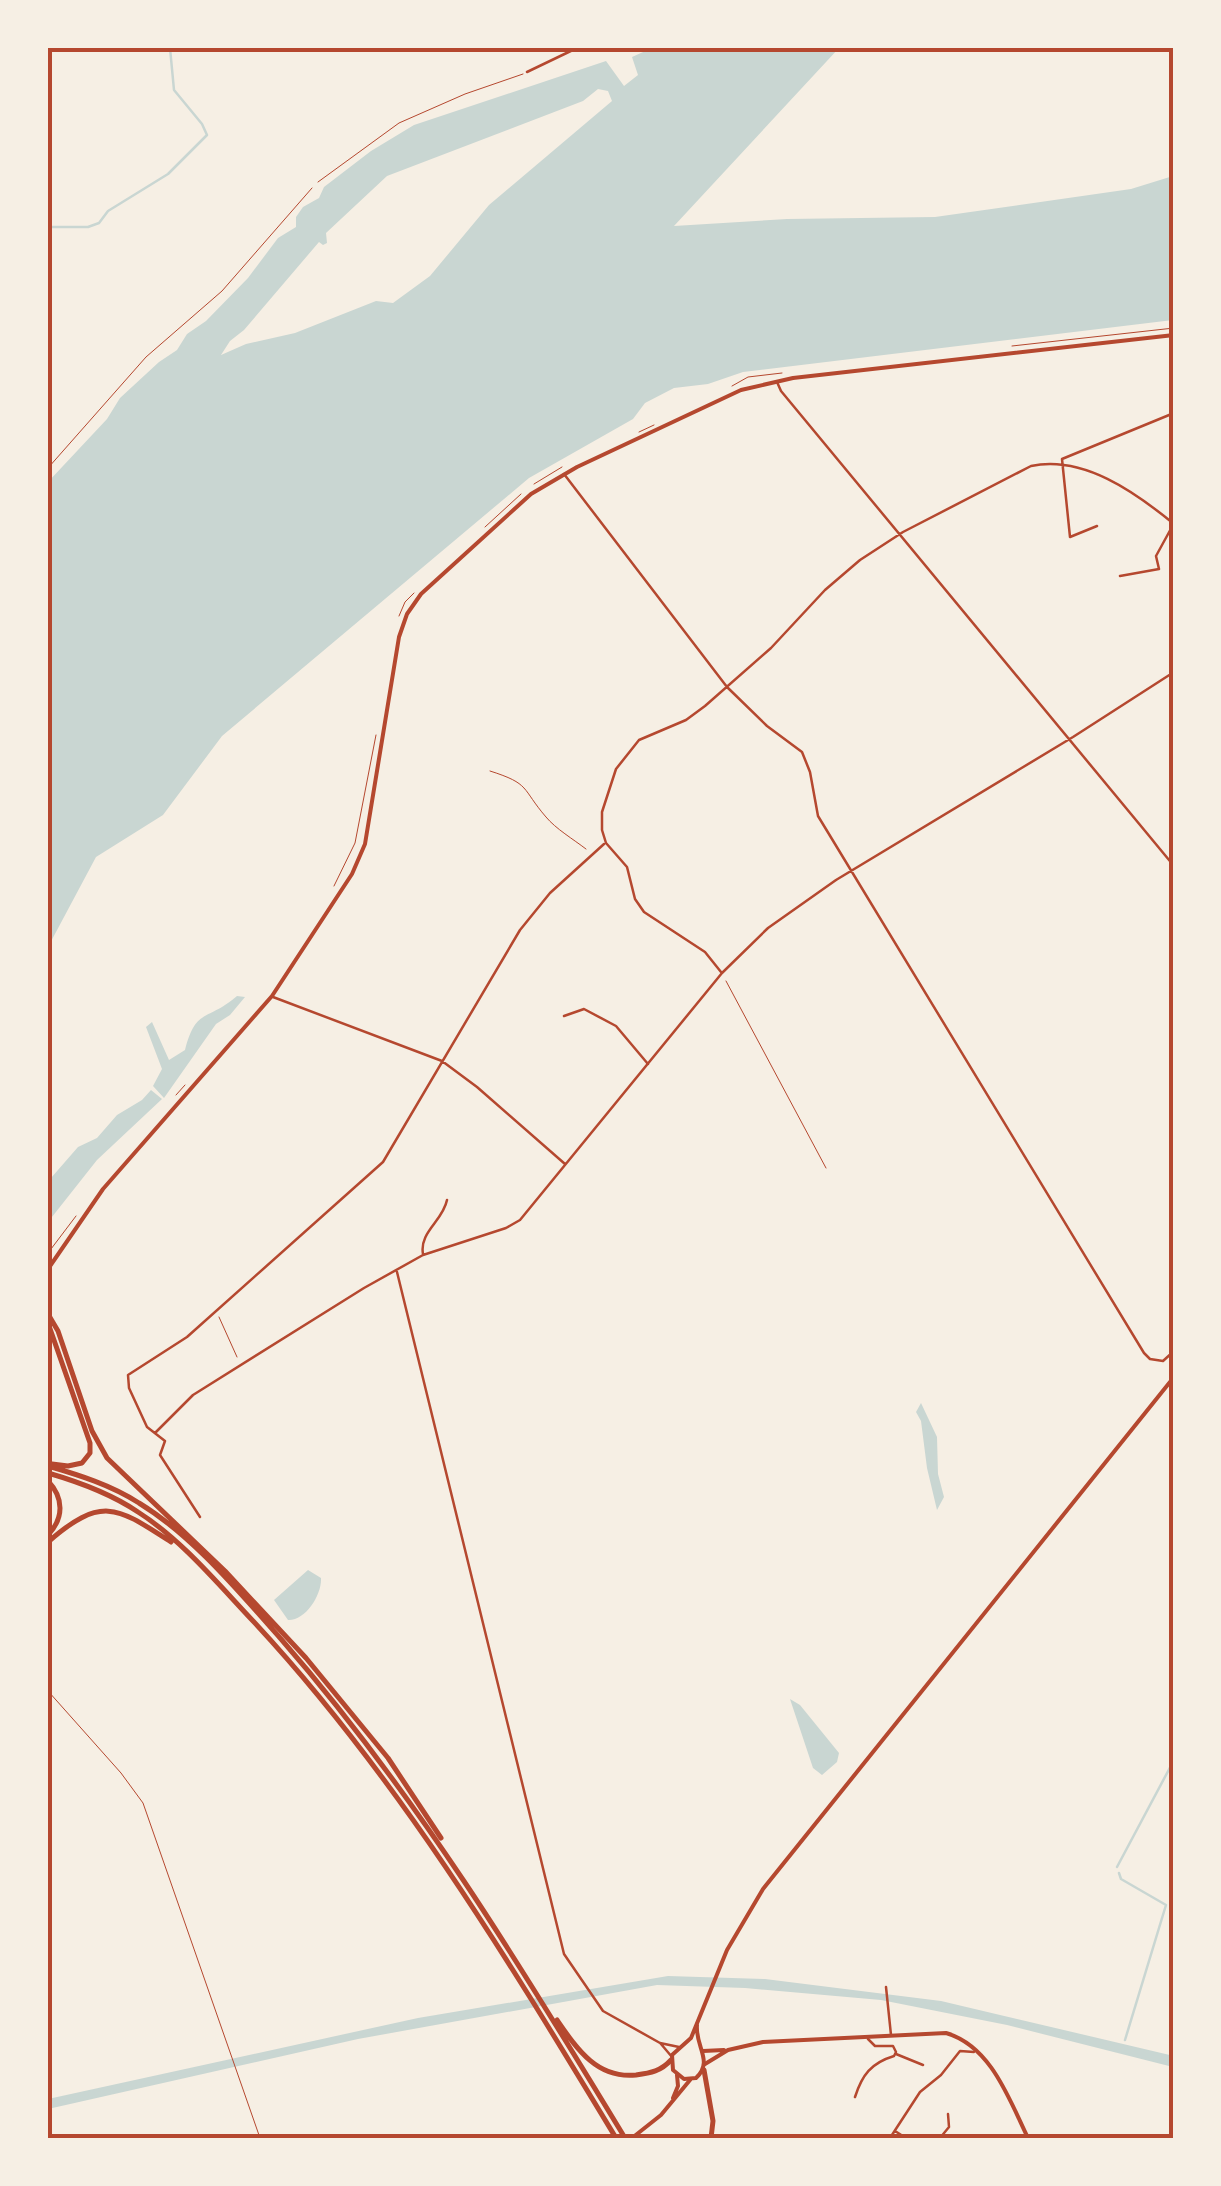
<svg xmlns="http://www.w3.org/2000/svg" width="1221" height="2186" font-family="'Work Sans',sans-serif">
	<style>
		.water { fill: #c9d6d2; fill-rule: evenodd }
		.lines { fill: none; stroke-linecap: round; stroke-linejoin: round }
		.stream { stroke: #c9d6d2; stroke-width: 2.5 }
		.path { stroke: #b5482f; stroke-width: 1 }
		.service { stroke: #b5482f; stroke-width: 1 }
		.minor { stroke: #b5482f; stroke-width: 2.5 }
		.tertiary { stroke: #b5482f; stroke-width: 4 }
		.secondary { stroke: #b5482f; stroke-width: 4 }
		.trunk { stroke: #b5482f; stroke-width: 5 }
		.neatline { fill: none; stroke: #b5482f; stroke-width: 4 }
	</style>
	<rect width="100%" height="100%" fill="#f6efe4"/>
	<path class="water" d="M652 48H839L674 226 787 219 935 217 1131 189 1173 176V320L743 372 708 384 674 388 645 403 633 419 529 478 222 736 163 815 96 857 48 947V482L107 419 120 398 159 362 177 350 187 334 206 321 248 278 278 238 296 227V217L303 207 319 198 324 187 371 151 414 125 606 61 624 86 638 75 632 57ZM598 89 608 91 612 101 489 205 430 276 393 303 376 301 295 333 246 344 221 355 230 341 244 330 319 242 323 245 327 243 326 233 387 176 583 101Z
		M237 996 245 997 230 1015 216 1024 164 1098 153 1086 162 1069 146 1027 152 1022 169 1060 185 1050C196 1007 207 1022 237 996Z
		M151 1090 162 1099 97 1160 48 1222V1184L51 1178 78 1147 97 1138 117 1115 142 1100Z
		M921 1403 937 1437 938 1474 944 1497 937 1510 927 1468 921 1421 916 1412Z
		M308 1570 321 1578C322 1595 305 1621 288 1620L274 1600Z
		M790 1699 800 1705 839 1753 837 1762 822 1775 813 1768Z
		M668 1976 765 1979 941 2001 1174 2056 1173 2067 1007 2025 881 2000 745 1988 657 1985 358 2039 48 2109V2099L418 2018Z"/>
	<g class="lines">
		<path class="stream" d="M48 227H88L99 223 108 211 168 174 207 135 202 124 174 90 170 48
			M1117 1867 1174 1760
			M1119 1873 1121 1879 1166 1905 1125 2040"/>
		<path class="path" d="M318 182 399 123 465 94 523 74
			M1012 346 1174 328
			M732 386 748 377 782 373
			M534 484 562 467
			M485 527 521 494
			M399 616 405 602 414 593
			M490 771C531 784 521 788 546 817 556 829 573 839 586 849
			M334 886 355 843 376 735
			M726 981 826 1168
			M176 1095 185 1085
			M48 1253 76 1216
			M219 1317 237 1357
			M48 1691 121 1773 143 1803 260 2138"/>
		<path class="service" d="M639 432 654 425
			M48 468 146 357 222 291 312 188"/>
		<path class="minor" d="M527 72 577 48
			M777 382 781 391 1174 866
			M564 474 727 687 767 726 802 752 810 772 818 816 1144 1353 1150 1359 1163 1361 1174 1351
			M1097 526 1070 537 1062 459 1174 413
			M1120 576 1159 569 1156 556 1173 525
			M721 972 705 952 644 912 635 899 627 867 606 843 602 830V812L616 769 639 740 686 720 705 706 771 648 825 590 860 560 903 532 1031 466C1083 455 1135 492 1174 524
			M273 997 442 1061 477 1087 565 1164
			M564 1016 584 1009 616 1026 648 1064
			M423 1254C419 1232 443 1221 447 1200
			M397 1272 564 1954 603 2011 660 2043 679 2047
			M155 1433 193 1395 364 1288 423 1255 506 1228 520 1220 722 973 768 928 836 880 1073 737 1174 672
			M200 1517 160 1455 165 1441 147 1427 129 1388 128 1375 187 1337 383 1162 520 930 550 893 604 844
			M886 1987 891 2035
			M661 2044 672 2057
			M896 2054 923 2065
			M855 2097C862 2075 871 2063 894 2056L896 2052 893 2046H875L868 2039
			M895 2131 906 2138
			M890 2138 920 2092 941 2075 960 2051 974 2052
			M940 2138 949 2127 948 2114"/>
		<path class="tertiary" d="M703 2051 724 2050
			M705 2064 728 2050 763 2042 946 2033C991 2046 1009 2099 1028 2138
			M673 2098 678 2086 677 2075
			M632 2138 661 2115 690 2080"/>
		<path class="secondary" d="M48 1269 103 1189 272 996 352 874 365 844 399 637 407 614 421 594 531 494 577 467 741 390 793 378 1174 335
			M697 2025C695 2047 714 2061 696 2078L684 2079 673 2070 672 2055 691 2038 727 1950 763 1889 1174 1377"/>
		<path class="trunk" d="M48 1314 58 1331 92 1431 107 1458 225 1571 306 1658 388 1758 441 1838
			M48 1323 90 1443V1453L82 1463 68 1466 52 1464
			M48 1466C79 1475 111 1485 139 1503 193 1536 239 1592 281 1639 416 1794 519 1963 625 2138
			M48 1473C79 1482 110 1493 138 1512 182 1540 218 1584 254 1622 398 1777 507 1958 616 2138
			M48 1481C64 1498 64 1518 48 1535
			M48 1542C102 1495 117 1507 171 1542
			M557 2020C577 2049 597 2079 636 2075 651 2073 661 2071 671 2060
			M704 2070 713 2121 711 2138"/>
	</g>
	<rect width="1221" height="2186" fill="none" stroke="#f6efe4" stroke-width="100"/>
	<rect x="50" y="50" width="1121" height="2086" class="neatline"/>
</svg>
